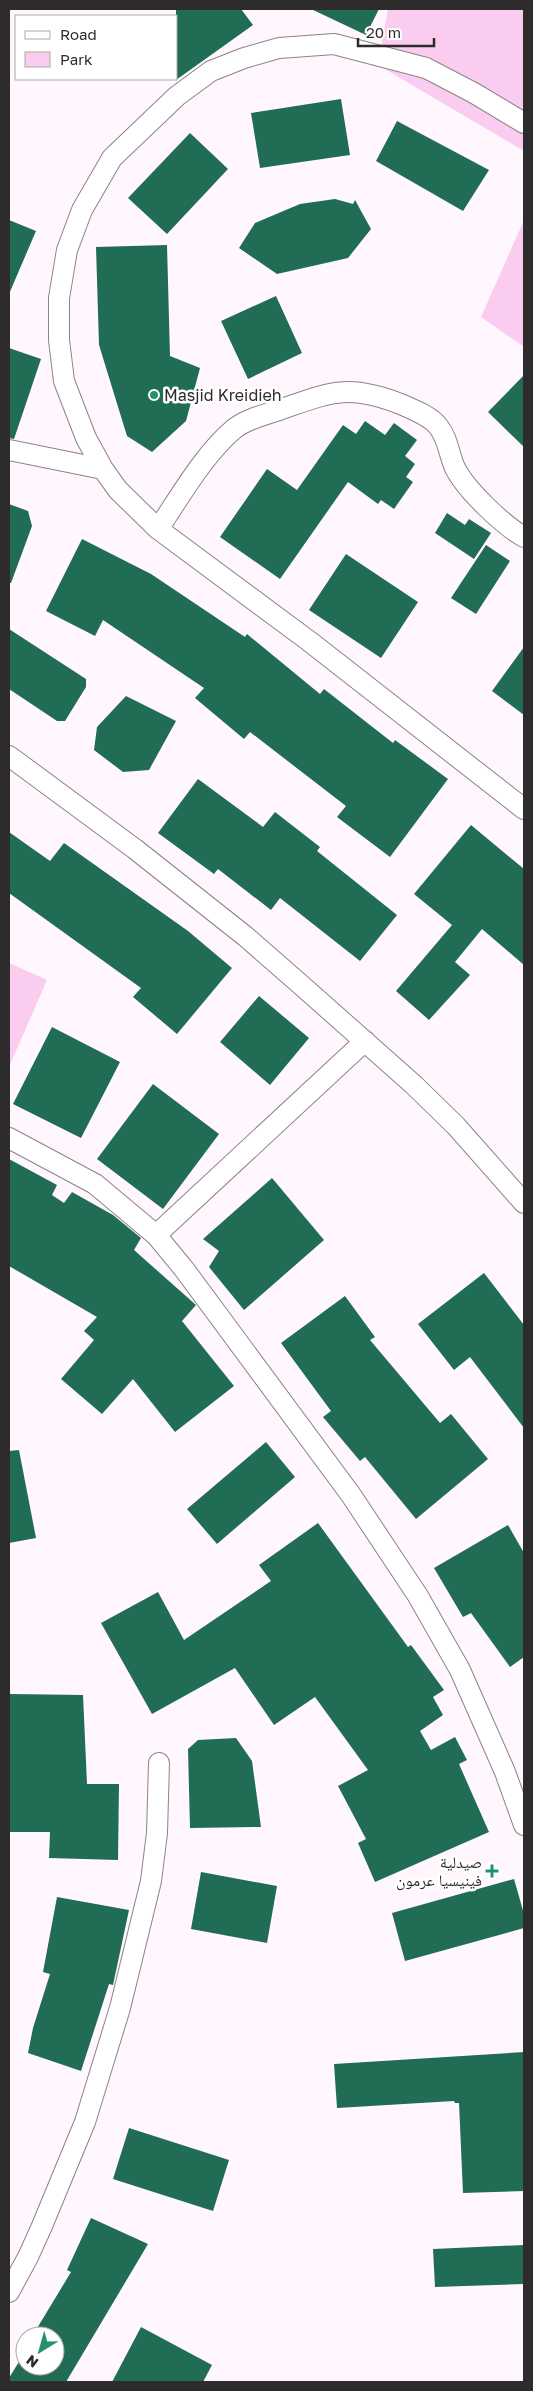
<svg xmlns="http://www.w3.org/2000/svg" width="533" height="2391" font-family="'Golos Text','Noto Naskh Arabic',sans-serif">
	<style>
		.green { fill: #faccf0 }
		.building { fill: #206c54 }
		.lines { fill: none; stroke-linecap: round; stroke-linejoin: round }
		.minor-casing { stroke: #8b8389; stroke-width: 22 }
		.minor { stroke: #fff; stroke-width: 20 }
		.poi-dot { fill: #249170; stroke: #fff; stroke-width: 2 }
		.labels { text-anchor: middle; stroke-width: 5; stroke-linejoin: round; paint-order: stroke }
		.poi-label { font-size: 16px; fill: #2e2b2d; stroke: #fff; text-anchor: start }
	</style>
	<rect width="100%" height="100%" fill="#fff7fd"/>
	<path class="green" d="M388 9H524V151L378 65Z
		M524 220V347L481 317Z
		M9 963 47 980 9 1067Z"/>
	<path class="building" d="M176 9H241L253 25 176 80Z
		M311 9H379L366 35Z
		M341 99 350 155 260 168 251 113Z
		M397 121 489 170 463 211 376 161Z
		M190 133 228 169 167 234 128 198Z
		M335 199 353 204 355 200 371 229 348 258 277 274 239 248 255 223 300 204Z
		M9 220 36 231 9 294Z
		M167 245 170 356 200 368 186 421 152 452 127 436 99 345 96 247Z
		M276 296 302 353 248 379 221 321Z
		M9 348 41 359 14 439 9 438Z
		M524 375V447L488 412Z
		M365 421 385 435 394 423 417 440 405 456 415 464 406 477 413 482 394 509 381 500 378 504 348 482 280 579 220 537 267 469 297 490 343 425 356 434Z
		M9 504 28 511 32 526 11 583H9Z
		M447 513 465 525 469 519 491 533 474 559 435 533Z
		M82 539 151 574 245 637 247 634 320 694 324 689 393 743 395 740 448 779 390 857 337 817 346 806 250 732 244 739 195 698 204 688 103 620 95 636 46 611Z
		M486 545 510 561 476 614 451 598Z
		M346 554 418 602 381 658 309 610Z
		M9 629 86 679V687L65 721H57L9 689Z
		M524 647V715L492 691Z
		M126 696 176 721 149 770 123 772 94 750 97 727Z
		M198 779 263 827 275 812 320 847 317 851 397 915 360 961 280 898 271 910 218 869 214 874 158 833Z
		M471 825 524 869V965L482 929 455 962 470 975 429 1020 396 991 452 925 414 894Z
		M9 832 50 861 64 843 188 931 232 968 177 1034 133 997 141 988 9 893Z
		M259 996 309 1038 270 1085 220 1042Z
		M52 1027 120 1062 81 1138 13 1104Z
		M153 1084 219 1134 163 1209 97 1159Z
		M9 1159 57 1185 52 1195 64 1203 72 1192 113 1215 141 1238 134 1250 196 1305 182 1321 234 1386 175 1432 133 1379 102 1414 61 1379 94 1340 84 1331 97 1317 9 1266Z
		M272 1178 324 1240 244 1310 209 1267 219 1251 203 1239Z
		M484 1273 524 1325V1428L470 1357 454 1370 418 1324Z
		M345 1296 375 1337 370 1340 440 1423 451 1414 488 1459 416 1519 365 1457 360 1461 323 1417 331 1411 281 1343Z
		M266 1442 295 1477 217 1544 187 1509Z
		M19 1450 36 1538 9 1543V1451Z
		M318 1523 408 1647 411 1645 444 1690 433 1697 443 1715 420 1731 431 1750 455 1737 467 1760 459 1764 489 1832 375 1882 358 1843 366 1839 338 1786 368 1770 315 1697 274 1725 235 1668 152 1714 101 1623 158 1592 184 1640 271 1581 259 1565Z
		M508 1525 524 1553V1657L510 1667 471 1613 463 1617 434 1568Z
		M9 1694 83 1695 87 1784H119L118 1860 49 1858 50 1832H9Z
		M236 1738 252 1761 261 1827 190 1828 188 1749 198 1740Z
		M201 1872 277 1886 267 1943 191 1929Z
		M514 1879 524 1914V1928L405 1961 392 1913Z
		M57 1897 129 1910 113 1985 109 1984 81 2071 28 2053 33 2028 50 1974 43 1972Z
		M524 2052V2191L463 2193 459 2103H455L454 2101 337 2108 334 2064Z
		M129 2128 229 2160 213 2211 113 2179Z
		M91 2218 148 2244 66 2382H9V2378L25 2352V2366H55V2336H36L38 2332 36 2330 71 2272 67 2270Z
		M524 2245V2284L435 2287 433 2249Z
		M141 2327 212 2365 203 2382H112Z"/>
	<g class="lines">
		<defs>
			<path id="minor" d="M524 123 474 93 426 68 334 44 279 48 244 58 211 71 177 96 112 158 82 210 67 250 59 298V340L64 381 86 438 103 469 118 490 158 529 309 641 524 809
				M9 450 103 469
				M158 529C180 497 204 454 234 429 246 419 264 415 279 410 331 392 348 383 403 405 414 410 430 416 438 426 448 438 449 455 455 468 466 490 503 525 524 537
				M9 756 135 849 245 936 300 984 414 1085 456 1126 524 1203
				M9 1138 95 1184 156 1235 184 1269 351 1495 418 1596 460 1670 505 1772 524 1825
				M156 1235 365 1041
				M9 2292 28 2257 42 2226 85 2122 120 2008 151 1881 157 1833 159 1763"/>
		</defs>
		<use href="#minor" class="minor-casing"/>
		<use href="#minor" class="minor"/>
	</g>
	<g class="poi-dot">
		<circle cx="154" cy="395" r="5"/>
		<path d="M489.5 1863.5h5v5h5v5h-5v5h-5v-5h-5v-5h5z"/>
	</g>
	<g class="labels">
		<g class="poi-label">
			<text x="164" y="401">Masjid Kreidieh</text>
			<text x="482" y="1868" text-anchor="end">صيدلية<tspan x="482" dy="18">فينيسيا عرمون</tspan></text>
		</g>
	</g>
	<rect width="533" height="2391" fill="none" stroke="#2e2b2d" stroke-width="20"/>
	<rect x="15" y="15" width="162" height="65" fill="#ffffff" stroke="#abaaab"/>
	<rect x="25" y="31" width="25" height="8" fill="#ffffff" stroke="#abaaab"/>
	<text x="60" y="40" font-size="15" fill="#2e2b2d">Road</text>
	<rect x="25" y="52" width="25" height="15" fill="#faccf0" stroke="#abaaab"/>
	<text x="60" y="65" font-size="15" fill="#2e2b2d">Park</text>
	<g transform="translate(40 2351) rotate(217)"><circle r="24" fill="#ffffff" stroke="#abaaab"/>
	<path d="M0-4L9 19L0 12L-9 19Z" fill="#249170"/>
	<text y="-8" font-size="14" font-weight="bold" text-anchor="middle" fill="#2e2b2d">N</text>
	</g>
	<path d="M358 38v8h76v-8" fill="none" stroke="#2e2b2d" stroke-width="2.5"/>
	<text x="366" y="38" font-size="15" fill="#2e2b2d" stroke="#ffffff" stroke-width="4" paint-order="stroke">20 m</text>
</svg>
